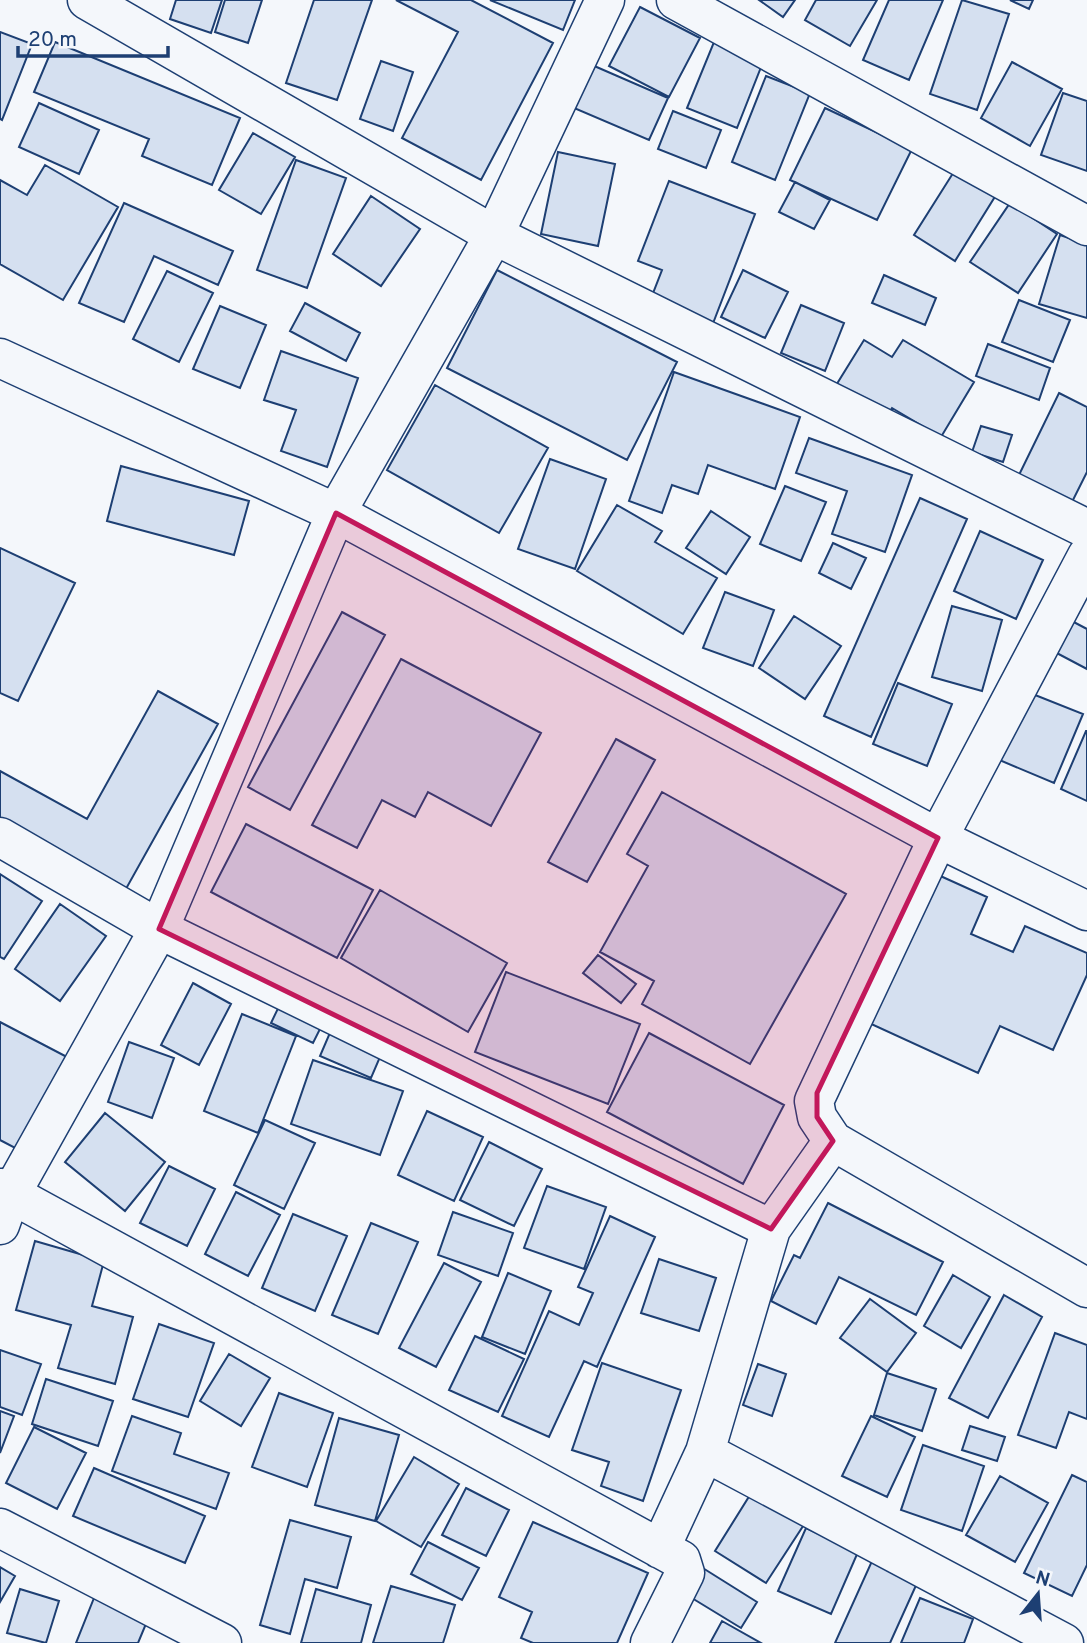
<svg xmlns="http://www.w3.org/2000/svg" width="1087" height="1643" font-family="Overpass,sans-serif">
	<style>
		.building { fill: #d5e0f0; stroke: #1d3f73; stroke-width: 2 }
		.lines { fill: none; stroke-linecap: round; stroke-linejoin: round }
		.street-casing { stroke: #1d3f73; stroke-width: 41 }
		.street { stroke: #f4f7fb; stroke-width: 38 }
		.marked { fill: #c2185b; fill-opacity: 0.2; stroke: #c2185b; stroke-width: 5; stroke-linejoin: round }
	</style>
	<rect width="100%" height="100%" fill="#f4f7fb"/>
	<path class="building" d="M176 0H222L211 33 170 19Z
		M225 0H262L248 43 215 32Z
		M314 0H372L337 100 286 83Z
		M396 0H471L553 43 481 180 402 138 458 32Z
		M490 0H575L563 30Z
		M759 0H795L783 17Z
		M816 0H877L850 46 805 20Z
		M889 0H943L909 80 863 60Z
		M962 0 1009 14 977 110 930 94Z
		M1010 0H1033L1029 9Z
		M640 7 700 38 669 97 609 66Z
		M0 32 32 44 2 120 0 119Z
		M55 42 240 118 212 185 142 156 149 139 34 92Z
		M714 42 763 62 737 128 687 108Z
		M381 61 413 72 393 131 360 119Z
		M1012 62 1062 89 1030 146 981 118Z
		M592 65 668 98 649 140 574 108Z
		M766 76 810 93 775 180 732 162Z
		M1063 93 1087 101V171L1041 155Z
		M39 103 99 130 79 174 19 147Z
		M825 108 912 149 877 220 790 180Z
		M673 111 721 130 706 168 658 149Z
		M253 133 295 157 261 214 219 190Z
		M558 152 615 164 598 246 541 234Z
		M296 160 346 178 307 288 257 270Z
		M45 165 118 207 63 300 0 264V180L27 195Z
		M955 170 996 195 955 261 914 235Z
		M669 181 755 214 712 326 650 301 662 270 638 261Z
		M795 182 830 200 814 229 779 212Z
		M371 196 420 229 381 286 333 254Z
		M124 203 233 251 218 285 154 256 124 322 79 303Z
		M1010 203 1057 234 1018 293 970 262Z
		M1060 235 1087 244V318L1039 304Z
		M497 270 677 362 627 460 447 368Z
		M743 270 788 292 765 338 721 317Z
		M167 271 213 293 179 362 133 339Z
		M884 275 936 298 925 325 872 303Z
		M1019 300 1070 320 1053 362 1002 342Z
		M305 303 360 333 346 361 290 331Z
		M801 305 844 323 825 371 781 353Z
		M220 306 266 325 240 388 193 369Z
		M864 340 892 357 903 340 974 382 941 437 892 408 886 418 835 387Z
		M988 344 1050 368 1039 400 976 376Z
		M281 351 358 378 327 467 281 451 296 410 264 400Z
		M674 372 800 417 775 489 708 465 698 494 672 485 662 513 629 501Z
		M435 385 548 448 499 533 387 470Z
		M1059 393 1087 407V472L1070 506 1017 479Z
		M981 426 1012 435 1003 462 972 452Z
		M809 438 912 475 885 552 832 534 847 491 796 473Z
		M550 459 606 479 575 569 518 549Z
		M121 466 249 501 234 555 107 521Z
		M785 486 826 502 801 561 760 544Z
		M920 498 967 519 871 737 824 716Z
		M617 505 662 531 655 542 717 578 683 634 577 571Z
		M711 511 750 537 726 574 686 548Z
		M980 531 1043 560 1016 619 954 591Z
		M833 543 866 558 851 589 819 573Z
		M0 548 75 583 18 701 0 693Z
		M725 592 774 610 753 666 703 648Z
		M952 606 1002 620 982 691 932 677Z
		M342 612 385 635 290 810 248 787Z
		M794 616 841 646 805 699 759 668Z
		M1068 619 1087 629V669L1051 650Z
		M401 659 541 733 491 826 428 792 415 817 382 800 357 848 312 825Z
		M898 683 952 704 927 766 873 744Z
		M158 691 218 724 122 896 0 829V771L87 819Z
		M1025 691 1083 714 1054 783 997 759Z
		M1086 731H1087V801L1061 789Z
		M616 739 655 760 587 882 548 862Z
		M662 792 846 894 750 1064 642 1004 654 981 600 952 648 866 627 854Z
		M246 824 373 890 337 958 211 892Z
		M0 874 42 901 4 959 0 957Z
		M936 874 987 897 971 934 1013 952 1025 926 1087 953V975L1053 1050 1000 1026 978 1073 869 1023Z
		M380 890 507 963 468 1032 341 958Z
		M60 904 106 936 60 1001 15 969Z
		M598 955 636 984 621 1003 583 973Z
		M506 972 640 1024 608 1104 475 1052Z
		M193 983 231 1004 199 1065 161 1045Z
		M283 998 325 1019 313 1043 271 1023Z
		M242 1014 296 1036 258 1133 204 1111Z
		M0 1022 67 1057 17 1149 0 1140Z
		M332 1028 383 1050 371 1078 320 1056Z
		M649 1033 784 1105 743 1184 607 1112Z
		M129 1042 174 1058 152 1118 108 1102Z
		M313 1060 403 1091 380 1155 291 1124Z
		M427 1111 483 1137 454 1201 398 1175Z
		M105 1113 165 1162 125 1211 65 1162Z
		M265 1120 315 1143 284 1209 234 1185Z
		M489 1142 542 1169 514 1226 460 1200Z
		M169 1166 215 1189 187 1246 140 1223Z
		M547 1186 606 1207 584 1269 524 1248Z
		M236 1192 280 1215 248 1276 205 1254Z
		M828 1203 943 1262 916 1315 839 1277 816 1324 771 1301 794 1255 800 1258Z
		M453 1212 513 1233 498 1276 438 1255Z
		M293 1214 347 1236 315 1311 262 1288Z
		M610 1216 655 1237 597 1367 584 1361 549 1437 502 1416 549 1311 579 1325 593 1293 578 1287Z
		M371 1223 418 1242 378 1334 332 1315Z
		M35 1241 104 1261 92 1306 133 1317 115 1384 58 1368 71 1325 16 1310Z
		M659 1259 716 1278 699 1331 641 1313Z
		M444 1263 481 1282 436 1367 399 1348Z
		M508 1273 551 1291 525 1354 482 1337Z
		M953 1275 990 1297 961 1348 924 1326Z
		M1004 1295 1042 1317 988 1418 949 1398Z
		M870 1299 916 1333 887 1372 840 1338Z
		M159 1324 214 1343 188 1417 133 1399Z
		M1055 1333 1087 1345V1419L1069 1412 1056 1448 1018 1435Z
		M475 1336 524 1359 498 1412 449 1390Z
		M0 1350 41 1364 22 1415 0 1407Z
		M229 1354 270 1378 241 1426 200 1401Z
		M602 1363 681 1390 643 1501 601 1486 609 1462 572 1450Z
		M758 1364 786 1374 772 1416 743 1405Z
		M887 1373 936 1389 922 1431 874 1415Z
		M46 1379 113 1401 98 1446 32 1424Z
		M279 1393 333 1413 307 1487 252 1467Z
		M0 1411 14 1416 0 1453Z
		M132 1416 181 1433 174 1454 229 1473 216 1509 112 1471Z
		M871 1416 915 1437 887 1497 842 1476Z
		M339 1418 399 1435 375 1521 315 1505Z
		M970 1426 1005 1437 997 1461 962 1450Z
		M34 1427 86 1453 57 1509 6 1483Z
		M923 1445 984 1466 962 1531 901 1510Z
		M414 1457 459 1484 421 1547 376 1521Z
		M94 1468 205 1516 185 1563 73 1516Z
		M1072 1475 1087 1482V1565L1072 1596 1024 1573Z
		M1000 1476 1048 1503 1015 1562 966 1535Z
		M755 1487 807 1520 766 1583 715 1551Z
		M466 1488 509 1510 486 1556 442 1535Z
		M290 1520 351 1537 337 1588 305 1579 290 1634 260 1625Z
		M533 1522 648 1573 617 1643H533L521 1638 532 1612 499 1597Z
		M806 1528 858 1552 831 1614 778 1591Z
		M428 1542 479 1568 462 1600 411 1574Z
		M872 1561 918 1581 890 1643H835Z
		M698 1565 757 1602 741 1628 682 1592Z
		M0 1567 15 1576 0 1602Z
		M391 1586 455 1605 443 1643H373Z
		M20 1589 59 1601 46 1643 7 1633Z
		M316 1589 371 1605 361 1643H301Z
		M94 1598 148 1619 138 1643H76Z
		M920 1598 973 1619 964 1643H901Z
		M722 1621 761 1643H710Z"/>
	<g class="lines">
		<defs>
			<path id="street" d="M87 0 494 235 1087 529
				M676 0 1087 226
				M0 358 336 513 938 838 1087 911
				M1087 556 938 838 814 1101 817 1117 833 1141 1087 1288
				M0 837 159 929 771 1229
				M0 1188 681 1560 685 1573 650 1643
				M0 1225 11 1194 159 929 336 513 494 235 605 0
				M705 1452 1064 1643
				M0 1528 222 1643
				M660 1549 705 1452 771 1229 833 1141"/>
		</defs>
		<use href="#street" class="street-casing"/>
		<use href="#street" class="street"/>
	</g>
	<path class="marked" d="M336 513 938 838 817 1093V1117L833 1141 771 1229 159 929Z"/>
	<g transform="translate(1038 1594) rotate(17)" stroke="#f4f7fb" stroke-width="5" paint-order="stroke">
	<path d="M0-5L12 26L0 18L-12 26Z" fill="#1d3f73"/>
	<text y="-10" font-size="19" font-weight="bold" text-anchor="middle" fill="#1d3f73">N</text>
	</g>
	<path d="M18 46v10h150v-10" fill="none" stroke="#1d3f73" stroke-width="3.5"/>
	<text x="28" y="46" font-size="21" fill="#1d3f73" stroke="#f4f7fb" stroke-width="5" paint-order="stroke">20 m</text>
</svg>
